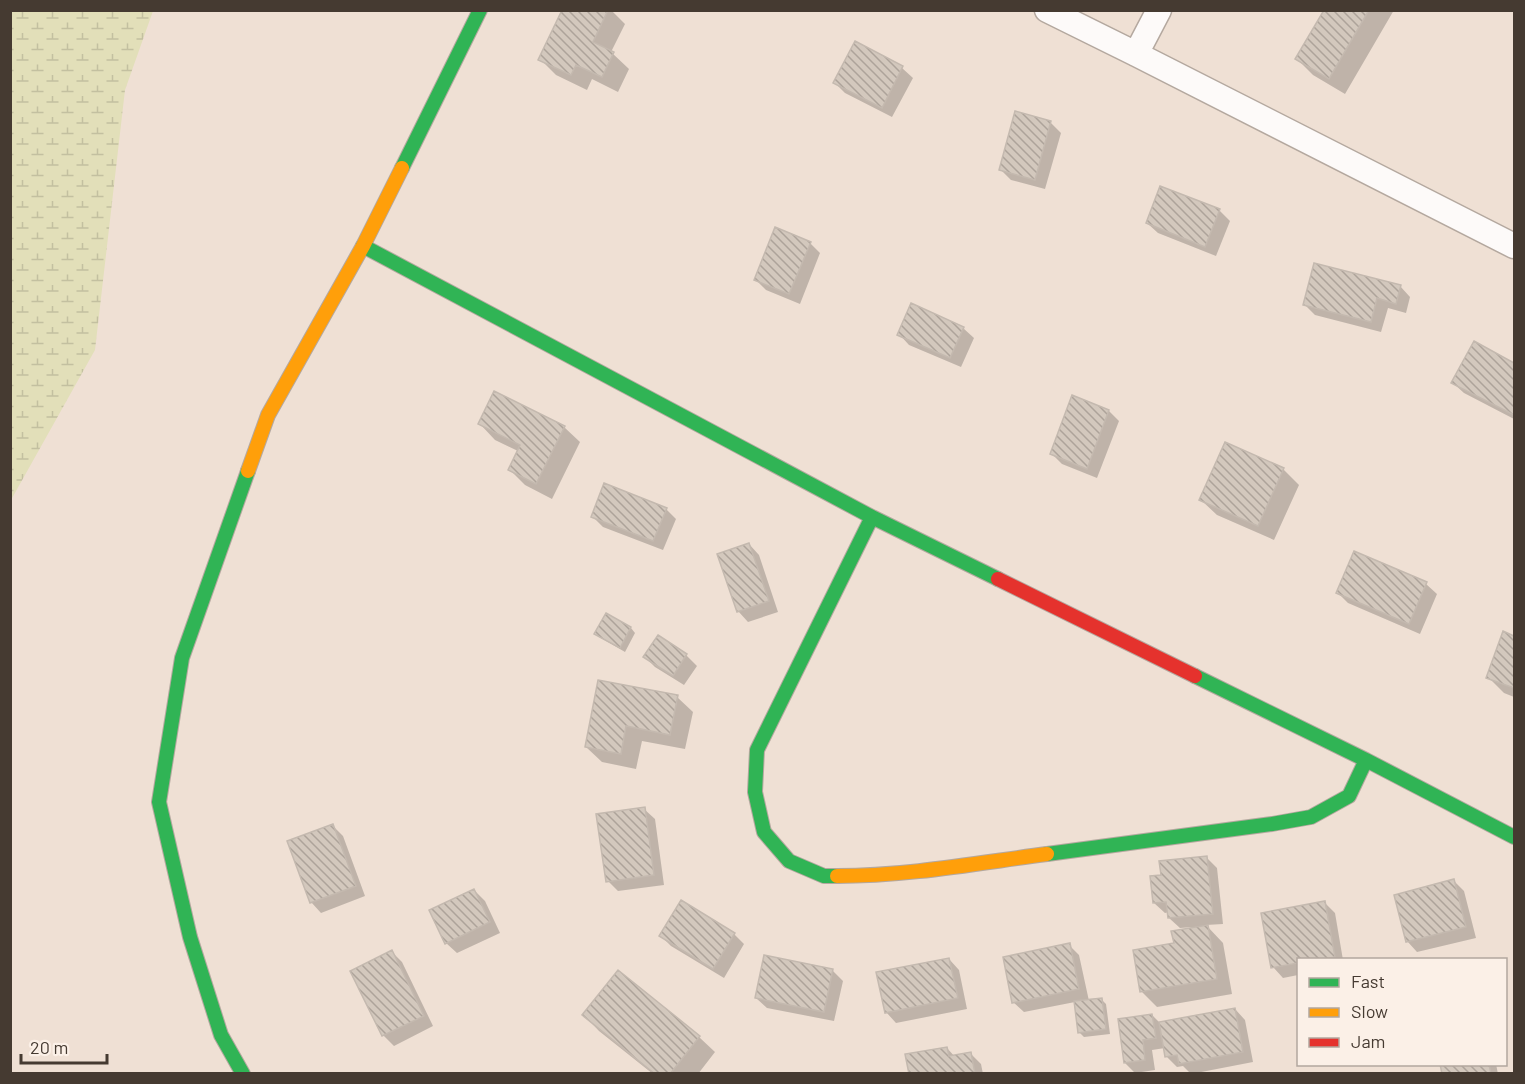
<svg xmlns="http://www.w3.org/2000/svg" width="1525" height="1084" font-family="Barlow,sans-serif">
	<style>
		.wetland { fill: url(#wetland-marsh) }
		.shadow { fill: #0003 }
		.building { fill: url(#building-back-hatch); stroke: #c4b9af; stroke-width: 1.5 }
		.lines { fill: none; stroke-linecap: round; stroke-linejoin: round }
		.street-casing { stroke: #b4a89f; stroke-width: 27 }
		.fast-casing { stroke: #b4a89f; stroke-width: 16 }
		.slow-casing { stroke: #b4a89f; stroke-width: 16 }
		.jam-casing { stroke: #b4a89f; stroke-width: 16 }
		.street { stroke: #fdfaf9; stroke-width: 24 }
		.fast { stroke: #30b455; stroke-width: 14 }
		.slow { stroke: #ff9f0a; stroke-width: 14 }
		.jam { stroke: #e5322d; stroke-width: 14 }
	</style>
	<defs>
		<pattern id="wetland-marsh" width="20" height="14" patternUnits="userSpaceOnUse" patternTransform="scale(1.5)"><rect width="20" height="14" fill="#e2dfb9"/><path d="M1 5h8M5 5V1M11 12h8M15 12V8" fill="none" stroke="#c3c0a0"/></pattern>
		<pattern id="building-back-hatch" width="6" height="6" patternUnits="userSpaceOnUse" patternTransform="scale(1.5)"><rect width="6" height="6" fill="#d3c8bd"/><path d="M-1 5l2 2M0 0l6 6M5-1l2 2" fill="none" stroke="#ada39a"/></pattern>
	</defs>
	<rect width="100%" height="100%" fill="#efe0d4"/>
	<path class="wetland" d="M11 10 153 11 125 90 95 350 11 500Z"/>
	<path class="shadow" d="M564 10H611L625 24 611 52 629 69 618 92 592 79 587 90 556 75 540 59Z
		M1326 10H1394L1345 94 1313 75 1297 59Z
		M856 43 902 68 913 78 892 117 845 93 835 83Z
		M1050 122 1061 133 1045 189 1011 180 1001 170Z
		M1219 210 1230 221 1216 256 1158 233 1147 223Z
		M810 243 820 253 800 304 766 290 755 279Z
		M1400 286 1410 297 1406 313 1388 308 1381 332 1315 315 1304 304Z
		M963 328 974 338 961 367 909 345 899 334Z
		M1474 343 1514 364V419L1464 393 1453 383Z
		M1109 411 1119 421 1097 478 1062 464 1052 454Z
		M480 424 564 427 580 442 552 499 525 485 509 469 518 451 495 440Z
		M1283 469 1299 485 1274 540 1217 515 1201 500Z
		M666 509 676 519 663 550 603 527 593 517Z
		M749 544 759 555 778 612 748 622 738 611Z
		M1355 553 1426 584 1437 594 1420 634 1348 603 1338 593Z
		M606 615 631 628 635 633 625 652 601 638 596 634Z
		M1504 633 1514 637V697L1504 693 1488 677Z
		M658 637 686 655 697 666 684 685 655 667 645 657Z
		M677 697 693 712 685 749 642 741 636 769 602 762 586 747Z
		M644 809 655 819 664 885 618 891 608 881Z
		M332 825 343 836 365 896 321 913 311 902Z
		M1207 858 1217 868 1223 924 1206 925 1223 943 1232 994 1157 1007 1141 991 1175 945 1194 929 1193 927 1180 928 1169 918V912L1165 913 1154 903 1163 876Z
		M1454 881 1464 891 1476 938 1417 952 1407 941Z
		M474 890 485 901 500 933 457 953 446 943Z
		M1325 903 1335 913 1343 960H1298V975L1283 978 1273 967Z
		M734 934 744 944 724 978 671 946 661 936Z
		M1069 945 1079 955 1089 1001 1101 999 1106 1004 1110 1034 1084 1037 1079 1032 1075 1002 1024 1012 1013 1002Z
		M392 952 402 962 433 1026 394 1046 383 1035 352 971Z
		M949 959 959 970 967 1009 896 1023 886 1012Z
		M832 970 843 981 834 1021 767 1008 756 998Z
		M1235 1009 1245 1020 1253 1062 1191 1074 1183 1066 1177 1067 1167 1057 1165 1048 1152 1050 1155 1070 1135 1073 1125 1063 1152 1015 1160 1023Z
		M584 1015 699 1037 715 1052 698 1074H653L599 1031Z
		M947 1048 955 1057 971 1054 981 1064 983 1074H910Z
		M1441 1064H1496L1498 1074H1443Z"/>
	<path class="building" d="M562 10H608L593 42 614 52 602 77 576 65 571 75 538 60Z
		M1324 10H1369L1329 79 1295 59Z
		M855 41 903 66 882 108 833 83Z
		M1015 111 1051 121 1035 180 999 170Z
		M1160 186 1220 209 1205 247 1146 223Z
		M775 227 811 242 789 294 754 280Z
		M1314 263 1401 285 1396 304 1377 298 1371 322 1303 305Z
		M911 303 964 327 950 358 897 335Z
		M1474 341 1514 363V415L1451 383Z
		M494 391 565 426 536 484 508 470 520 445 478 424Z
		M1072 395 1109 410 1087 469 1050 454Z
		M1225 442 1284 468 1258 526 1199 500Z
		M604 483 667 508 653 541 591 517Z
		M749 543 769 601 737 612 717 554Z
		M1354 551 1427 582 1409 624 1336 593Z
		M606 613 631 627 620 648 594 634Z
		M1503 631 1514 636V688L1486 678Z
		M658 635 687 654 673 676 643 657Z
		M598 680 678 695 670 735 626 726 621 754 585 747Z
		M645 807 654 875 606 882 596 814Z
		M333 824 356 886 310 903 287 841Z
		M1207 856 1213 914 1168 918 1166 902 1153 903 1150 876 1161 875 1159 861Z
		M1454 879 1466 927 1406 942 1394 895Z
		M474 889 490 922 445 944 429 910Z
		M681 900 735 933 713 969 659 936Z
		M1325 901 1335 957 1320 960H1298V963L1271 968 1261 913Z
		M1208 925 1217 979 1140 992 1133 950 1174 943 1171 931Z
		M1070 943 1079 989 1012 1003 1003 957Z
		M392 950 424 1016 382 1036 350 971Z
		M764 955 833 969 824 1012 755 998Z
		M949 958 958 998 885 1013 876 972Z
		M618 970 700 1036 670 1074H655L582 1015Z
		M1102 998 1106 1029 1078 1033 1074 1001Z
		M1235 1008 1243 1052 1179 1064 1177 1055 1165 1057 1159 1022Z
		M1152 1014 1156 1038 1143 1040 1145 1060 1124 1063 1118 1019Z
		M947 1047 949 1056 971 1052 975 1074H909L905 1054Z
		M1440 1064H1489L1491 1074H1442Z"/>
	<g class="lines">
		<defs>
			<path id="street" d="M1047 10 1136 54 1514 246
				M1136 54 1159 10"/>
			<path id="fast" d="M402 168 480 10
				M363 246 872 517 998 579
				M1195 676 1366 760 1514 837
				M1047 854 1272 824 1311 817 1349 796 1366 760
				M837 876H824L789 861 764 832 755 792 757 750 872 517
				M243 1074 221 1035 190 937 159 802 182 658 248 471"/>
			<path id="slow" d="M248 471 268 415 363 246 402 168
				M837 876C907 876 978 863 1047 854"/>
			<path id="jam" d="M998 579 1195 676"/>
		</defs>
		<use href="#street" class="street-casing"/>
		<use href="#fast" class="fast-casing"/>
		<use href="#slow" class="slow-casing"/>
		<use href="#jam" class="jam-casing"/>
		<use href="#street" class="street"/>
		<use href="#fast" class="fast"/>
		<use href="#slow" class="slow"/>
		<use href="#jam" class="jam"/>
	</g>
	<rect width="1525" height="1084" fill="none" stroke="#453a31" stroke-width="24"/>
	<rect x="1297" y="958" width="210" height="108" fill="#fbf0e7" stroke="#b2a79e" stroke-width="1.5"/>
	<rect x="1309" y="978" width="30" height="9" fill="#30b455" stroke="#b2a79e" stroke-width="1.5"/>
	<text x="1351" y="988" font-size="18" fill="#453a31">Fast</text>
	<rect x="1309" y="1008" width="30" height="9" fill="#ff9f0a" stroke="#b2a79e" stroke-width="1.5"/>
	<text x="1351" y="1018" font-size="18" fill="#453a31">Slow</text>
	<rect x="1309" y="1038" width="30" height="9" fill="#e5322d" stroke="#b2a79e" stroke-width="1.5"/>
	<text x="1351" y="1048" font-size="18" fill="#453a31">Jam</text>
	<path d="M21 1054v9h86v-9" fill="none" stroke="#453a31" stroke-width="3"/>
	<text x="30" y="1054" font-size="18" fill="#453a31" stroke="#fbf0e7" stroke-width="4.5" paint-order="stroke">20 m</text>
</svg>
